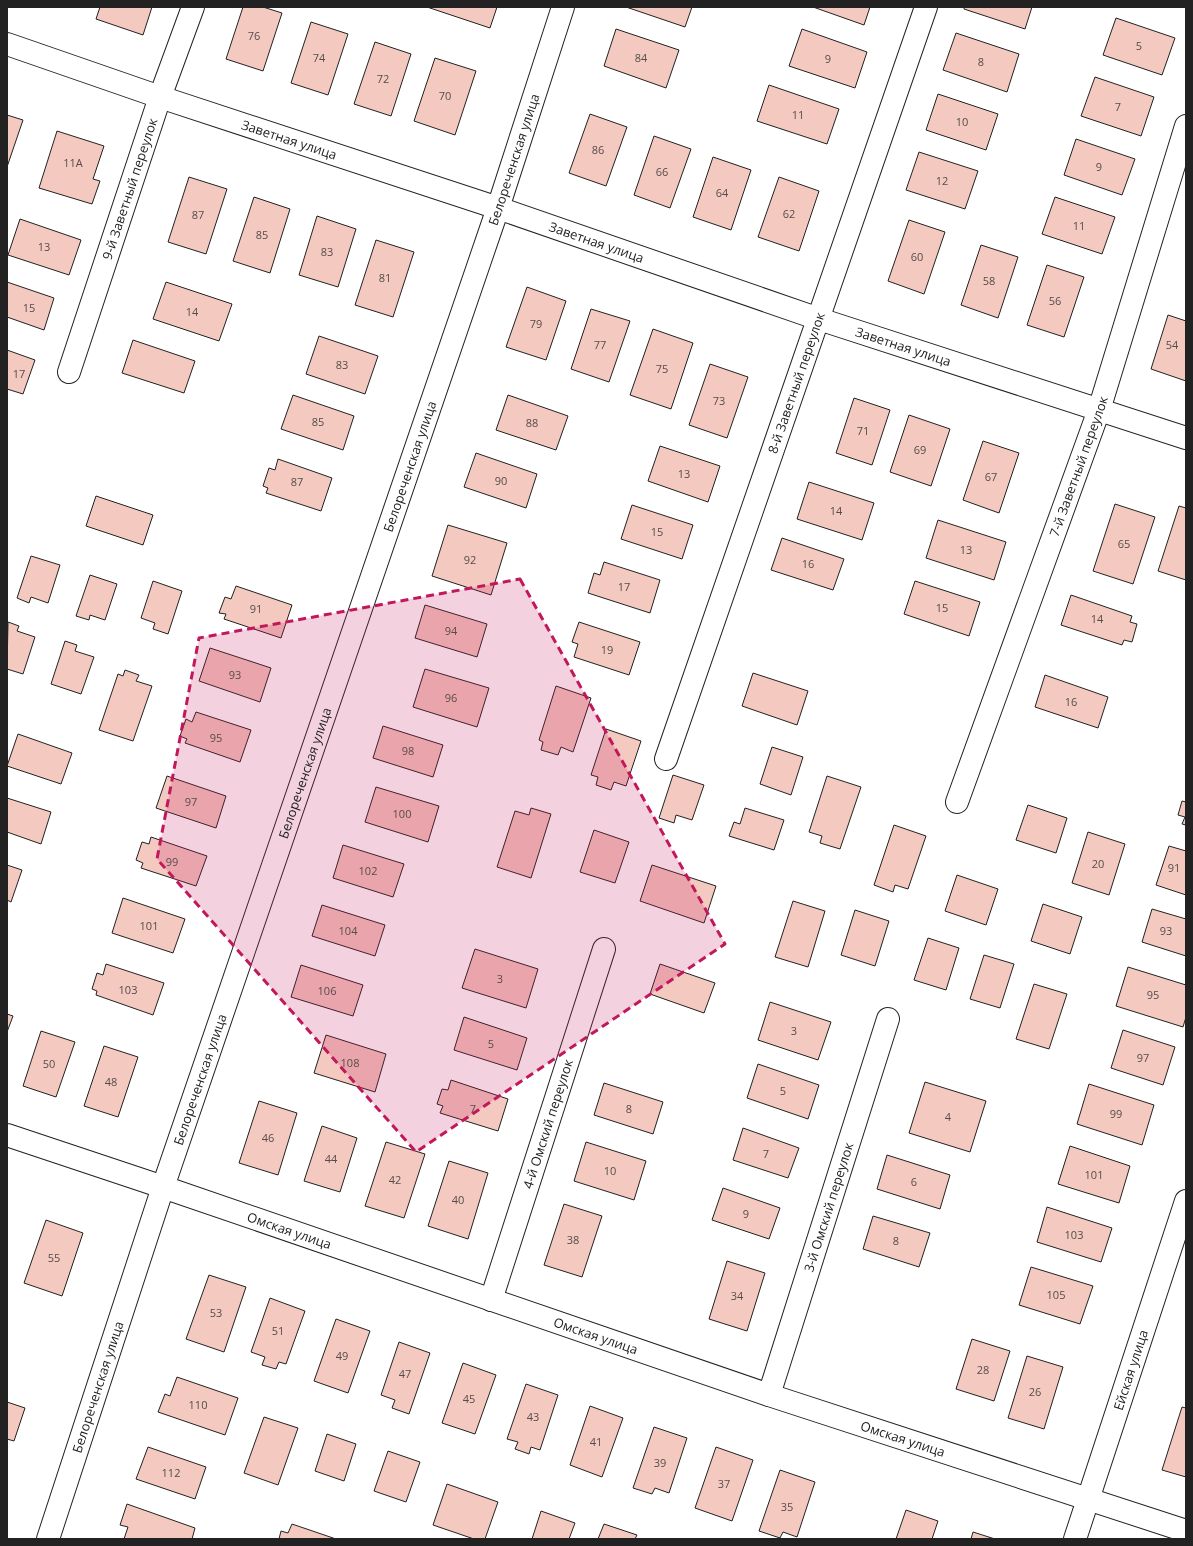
<svg xmlns="http://www.w3.org/2000/svg" width="1193" height="1546" font-family="'Open Sans',sans-serif">
	<style>
		.building { fill: #f3c9c0; stroke: #222 }
		.lines { fill: none; stroke-linecap: round; stroke-linejoin: round }
		.minor-casing { stroke: #222; stroke-width: 24 }
		.minor { stroke: #fff; stroke-width: 22 }
		.marked { fill: #c2185b; fill-opacity: 0.2; stroke: #c2185b; stroke-width: 3; stroke-dasharray: 8 5; stroke-linejoin: round }
		.labels { text-anchor: middle; stroke-width: 3; stroke-linejoin: round; paint-order: stroke }
		.number-label { font-size: 11px; fill: #564c4a }
		.street-label { font-size: 13px; fill: #222; stroke: #fff }
	</style>
	<rect width="100%" height="100%" fill="#fff"/>
	<path class="building" d="M100 7H152L143 35 96 19Z
		M243 7H263L282 13 263 71 226 59Z
		M427 7H497L490 28Z
		M626 7H692L685 27Z
		M813 7H870L864 25Z
		M964 7H1032L1025 29 964 9Z
		M1116 18 1175 38 1162 75 1103 55Z
		M311 22 348 34 328 95 291 83Z
		M616 29 679 50 666 88 604 66Z
		M802 29 867 52 855 88 789 66Z
		M956 33 1019 54 1007 92 943 70Z
		M375 42 411 54 391 116 354 104Z
		M435 58 476 71 455 135 414 121Z
		M1095 77 1154 97 1141 136 1081 116Z
		M769 85 839 109 827 144 757 121Z
		M938 94 998 114 986 150 926 130Z
		M590 114 627 127 606 186 569 173Z
		M7 115 23 120 7 167Z
		M57 131 104 146 93 179 100 181 92 204 39 188Z
		M654 136 691 149 670 208 634 195Z
		M1076 139 1135 159 1122 195 1064 175Z
		M919 152 978 171 965 209 906 190Z
		M713 157 751 170 731 230 693 217Z
		M189 177 227 189 206 254 168 242Z
		M779 177 819 191 799 251 758 237Z
		M254 197 290 209 270 273 233 261Z
		M1055 197 1115 217 1102 254 1042 234Z
		M317 216 356 229 338 287 299 275Z
		M20 219 81 240 69 275 8 255Z
		M909 220 945 232 924 294 888 281Z
		M376 240 414 252 393 317 355 305Z
		M981 245 1018 257 998 318 961 305Z
		M1047 265 1084 277 1064 337 1027 325Z
		M7 282 54 298 44 330 7 317Z
		M166 282 232 304 219 341 153 319Z
		M527 287 566 301 546 360 506 347Z
		M591 309 630 321 609 382 571 369Z
		M1168 315 1186 321V381L1151 369Z
		M653 329 693 343 671 409 630 395Z
		M319 336 378 356 365 394 306 374Z
		M133 340 195 361 184 393 122 373Z
		M7 350 35 360 23 394 7 389Z
		M710 364 748 377 727 438 689 425Z
		M293 395 354 416 343 450 281 429Z
		M508 395 568 416 556 450 496 430Z
		M854 398 890 410 872 465 836 453Z
		M909 415 950 429 931 486 890 472Z
		M983 441 1019 453 999 513 963 500Z
		M660 446 720 466 708 502 648 481Z
		M476 453 537 474 526 508 464 487Z
		M278 459 332 478 321 511 266 493 268 488 263 486 269 468 275 470Z
		M809 482 874 503 862 540 797 519Z
		M96 496 153 515 143 545 86 526Z
		M1115 504 1155 517 1133 584 1093 571Z
		M632 505 693 525 682 559 621 539Z
		M1179 506 1186 508V580L1158 571Z
		M938 520 1006 542 994 580 926 558Z
		M448 525 507 543 491 595 432 576Z
		M782 538 844 559 833 590 771 570Z
		M31 556 60 565 48 603 31 597 29 603 17 598Z
		M604 562 660 580 650 613 588 593 594 573 600 575Z
		M90 575 117 584 105 620 90 615 89 620 76 616Z
		M153 581 182 591 168 634 153 629 155 623 141 618Z
		M915 581 980 602 969 636 904 614Z
		M236 586 292 605 281 638 224 619 226 614 219 613 225 597 231 599Z
		M1071 595 1132 616 1130 622 1137 624 1132 642 1124 640 1122 645 1061 625Z
		M425 605 487 624 477 657 415 638Z
		M8 622 19 626 17 631 35 637 23 674 7 669Z
		M579 622 640 642 629 675 574 657 578 644 572 642Z
		M65 641 77 645 75 651 94 657 81 694 51 684Z
		M210 648 271 668 260 702 199 681Z
		M425 669 489 688 477 727 413 707Z
		M125 670 139 675 136 681 152 686 133 741 99 730 118 674 123 676Z
		M753 673 808 691 797 725 742 706Z
		M1045 675 1108 697 1098 728 1035 707Z
		M556 686 591 698 573 752 561 747 558 755 541 750 543 742 539 740Z
		M196 712 251 730 240 762 185 743 187 739 180 736 186 719 192 722Z
		M383 726 443 745 433 777 373 758Z
		M606 729 641 741 626 786 614 782 611 790 596 785 598 777 591 775Z
		M18 734 72 753 61 784 7 766Z
		M772 747 803 757 791 795 760 784Z
		M673 775 704 785 692 820 676 815 674 823 659 818Z
		M167 776 226 796 216 828 156 808Z
		M827 776 861 787 840 849 820 843 822 836 809 832Z
		M376 787 439 806 428 842 365 822Z
		M7 798 51 812 41 844 7 832Z
		M1182 801 1186 802V825L1182 824 1185 817 1178 815Z
		M1028 805 1067 818 1056 853 1016 840Z
		M531 808 551 814 531 878 497 867 515 811 529 815Z
		M745 808 784 820 774 850 729 836 734 822 740 824Z
		M894 825 926 836 908 889 895 885 893 892 874 885Z
		M594 830 629 842 615 883 580 872Z
		M1088 832 1125 844 1109 895 1072 883Z
		M151 837 207 856 196 886 141 868 143 863 136 860 142 842 149 844Z
		M343 845 404 864 393 897 333 878Z
		M1169 846 1186 851V895L1156 885Z
		M7 865 22 870 11 902 7 900Z
		M652 865 716 886 704 923 640 901Z
		M957 875 998 889 986 925 945 911Z
		M123 898 185 919 173 953 112 933Z
		M793 901 825 911 808 967 775 957Z
		M1043 904 1082 917 1070 954 1031 941Z
		M322 905 385 925 375 956 312 936Z
		M1152 909 1186 919V956L1142 942Z
		M855 910 889 921 875 966 841 955Z
		M928 938 959 948 946 990 914 980Z
		M475 949 538 969 526 1008 462 988Z
		M984 955 1014 964 1000 1008 970 999Z
		M106 964 164 983 153 1015 96 995 97 991 92 989 97 973 103 975Z
		M660 964 715 983 704 1013 650 994Z
		M301 965 363 985 353 1016 291 997Z
		M1128 967 1186 985V1017L1183 1027 1116 1006Z
		M1034 984 1067 994 1049 1049 1016 1039Z
		M770 1002 831 1022 818 1060 758 1040Z
		M7 1014 13 1016 7 1032Z
		M464 1017 527 1038 517 1070 454 1050Z
		M1123 1030 1175 1047 1163 1085 1111 1068Z
		M41 1031 75 1042 56 1097 23 1086Z
		M326 1035 386 1054 375 1092 314 1073Z
		M104 1046 138 1057 118 1117 84 1106Z
		M758 1064 819 1085 808 1119 747 1098Z
		M451 1080 508 1099 498 1131 440 1113 443 1106 437 1104 442 1089 448 1090Z
		M925 1082 986 1101 970 1152 909 1133Z
		M604 1083 663 1102 653 1134 594 1115Z
		M1089 1084 1154 1105 1142 1145 1077 1124Z
		M259 1101 297 1113 278 1175 239 1163Z
		M322 1126 357 1138 340 1192 304 1181Z
		M743 1128 799 1148 788 1178 733 1160Z
		M386 1142 425 1154 404 1218 365 1206Z
		M586 1142 646 1161 634 1200 574 1181Z
		M1070 1146 1130 1166 1119 1203 1058 1184Z
		M887 1155 950 1175 940 1209 877 1189Z
		M449 1161 488 1173 468 1239 428 1226Z
		M723 1188 780 1208 769 1239 712 1220Z
		M564 1204 602 1216 582 1277 544 1265Z
		M1047 1207 1112 1228 1101 1262 1037 1242Z
		M873 1216 930 1233 919 1267 863 1249Z
		M46 1220 83 1233 62 1296 24 1283Z
		M727 1261 765 1273 747 1331 709 1319Z
		M1031 1267 1093 1286 1080 1324 1019 1305Z
		M209 1275 246 1287 224 1352 186 1339Z
		M270 1298 305 1311 286 1364 279 1362 276 1369 262 1365 265 1357 251 1352Z
		M336 1319 370 1331 348 1393 314 1381Z
		M972 1339 1010 1351 994 1401 956 1389Z
		M399 1342 430 1353 409 1414 392 1408 395 1400 381 1395Z
		M1027 1356 1063 1367 1044 1429 1008 1418Z
		M463 1363 496 1375 475 1434 442 1423Z
		M177 1377 238 1398 225 1435 158 1412 165 1394 170 1396Z
		M526 1384 558 1395 540 1450 531 1447 529 1454 515 1449 518 1442 507 1439Z
		M7 1402 25 1408 14 1441 7 1439Z
		M590 1406 623 1418 602 1477 570 1465Z
		M1182 1407 1186 1408V1477L1162 1470Z
		M264 1417 298 1428 278 1485 244 1473Z
		M654 1427 687 1438 669 1493 655 1488 652 1494 633 1488Z
		M327 1434 356 1444 344 1481 315 1471Z
		M148 1447 206 1467 195 1499 136 1479Z
		M716 1447 753 1460 732 1521 695 1508Z
		M388 1451 420 1462 406 1502 374 1491Z
		M780 1470 815 1482 797 1537 783 1532 780 1538 759 1531Z
		M447 1484 498 1502 485 1539H474L433 1525Z
		M127 1504 195 1528 192 1539H124L128 1527 120 1525Z
		M906 1510 938 1521 932 1539H896Z
		M541 1511 575 1523 569 1539H532Z
		M292 1524 336 1539H279L281 1531 288 1533Z
		M604 1524 637 1535 635 1539H598Z
		M973 1532 995 1539H971Z"/>
	<g class="lines">
		<defs>
			<g id="minor">
				<path id="s1" d="M7 44 160 97 498 208 819 319 1186 438"/>
				<path id="s2" d="M69 372 160 97 193 7"/>
				<path id="s3" d="M666 759 926 7"/>
				<path id="s4" d="M957 802 1099 410 1186 126"/>
				<path id="s5" d="M7 1135 163 1187 769 1395 1186 1531"/>
				<path id="s6" d="M491 1300 604 949"/>
				<path id="s7" d="M769 1395 888 1019"/>
				<path id="s8" d="M48 1539 163 1187 498 208 563 7"/>
				<path id="s9" d="M1075 1539 1186 1201"/>
			</g>
		</defs>
		<use href="#minor" class="minor-casing"/>
		<use href="#minor" class="minor"/>
	</g>
	<path class="marked" d="M520 579 725 944 416 1152 157 859 199 638Z"/>
	<g class="labels">
		<g class="number-label">
			<text x="254" y="40">76</text>
			<text x="1139" y="50">5</text>
			<text x="319" y="62">74</text>
			<text x="641" y="62">84</text>
			<text x="828" y="63">9</text>
			<text x="981" y="66">8</text>
			<text x="383" y="83">72</text>
			<text x="445" y="100">70</text>
			<text x="1118" y="111">7</text>
			<text x="798" y="119">11</text>
			<text x="962" y="126">10</text>
			<text x="598" y="154">86</text>
			<text x="73" y="167">11А</text>
			<text x="1099" y="171">9</text>
			<text x="662" y="176">66</text>
			<text x="942" y="185">12</text>
			<text x="722" y="197">64</text>
			<text x="789" y="218">62</text>
			<text x="198" y="219">87</text>
			<text x="1079" y="230">11</text>
			<text x="262" y="239">85</text>
			<text x="44" y="251">13</text>
			<text x="327" y="256">83</text>
			<text x="917" y="261">60</text>
			<text x="385" y="282">81</text>
			<text x="989" y="285">58</text>
			<text x="1055" y="305">56</text>
			<text x="29" y="312">15</text>
			<text x="192" y="316">14</text>
			<text x="536" y="328">79</text>
			<text x="600" y="349">77</text>
			<text x="1172" y="349">54</text>
			<text x="342" y="369">83</text>
			<text x="662" y="373">75</text>
			<text x="19" y="378">17</text>
			<text x="719" y="405">73</text>
			<text x="318" y="426">85</text>
			<text x="532" y="427">88</text>
			<text x="863" y="435">71</text>
			<text x="920" y="454">69</text>
			<text x="684" y="478">13</text>
			<text x="991" y="481">67</text>
			<text x="501" y="485">90</text>
			<text x="297" y="486">87</text>
			<text x="836" y="515">14</text>
			<text x="657" y="536">15</text>
			<text x="1124" y="548">65</text>
			<text x="966" y="554">13</text>
			<text x="470" y="564">92</text>
			<text x="808" y="568">16</text>
			<text x="624" y="591">17</text>
			<text x="942" y="612">15</text>
			<text x="256" y="613">91</text>
			<text x="1097" y="623">14</text>
			<text x="451" y="635">94</text>
			<text x="607" y="654">19</text>
			<text x="235" y="679">93</text>
			<text x="451" y="702">96</text>
			<text x="1071" y="706">16</text>
			<text x="216" y="742">95</text>
			<text x="408" y="755">98</text>
			<text x="191" y="806">97</text>
			<text x="402" y="818">100</text>
			<text x="172" y="866">99</text>
			<text x="1098" y="868">20</text>
			<text x="1174" y="872">91</text>
			<text x="368" y="875">102</text>
			<text x="149" y="930">101</text>
			<text x="348" y="935">104</text>
			<text x="1166" y="935">93</text>
			<text x="500" y="983">3</text>
			<text x="128" y="994">103</text>
			<text x="327" y="995">106</text>
			<text x="1153" y="999">95</text>
			<text x="794" y="1035">3</text>
			<text x="491" y="1048">5</text>
			<text x="1143" y="1062">97</text>
			<text x="350" y="1067">108</text>
			<text x="49" y="1068">50</text>
			<text x="111" y="1086">48</text>
			<text x="783" y="1095">5</text>
			<text x="473" y="1113">7</text>
			<text x="629" y="1113">8</text>
			<text x="1116" y="1118">99</text>
			<text x="948" y="1121">4</text>
			<text x="268" y="1142">46</text>
			<text x="766" y="1158">7</text>
			<text x="331" y="1163">44</text>
			<text x="610" y="1175">10</text>
			<text x="1094" y="1179">101</text>
			<text x="395" y="1184">42</text>
			<text x="914" y="1186">6</text>
			<text x="458" y="1204">40</text>
			<text x="746" y="1218">9</text>
			<text x="1074" y="1239">103</text>
			<text x="573" y="1244">38</text>
			<text x="896" y="1245">8</text>
			<text x="54" y="1262">55</text>
			<text x="1056" y="1299">105</text>
			<text x="737" y="1300">34</text>
			<text x="216" y="1317">53</text>
			<text x="278" y="1335">51</text>
			<text x="342" y="1360">49</text>
			<text x="983" y="1374">28</text>
			<text x="405" y="1378">47</text>
			<text x="1035" y="1396">26</text>
			<text x="469" y="1403">45</text>
			<text x="198" y="1409">110</text>
			<text x="533" y="1421">43</text>
			<text x="596" y="1446">41</text>
			<text x="660" y="1467">39</text>
			<text x="171" y="1477">112</text>
			<text x="724" y="1488">37</text>
			<text x="787" y="1511">35</text>
		</g>
		<g class="street-label">
			<text dy="5" stroke="none"><textPath href="#s1" startOffset="298">Заветная улица</textPath></text>
			<text dy="5" stroke="none"><textPath href="#s8" startOffset="1456">Белореченская улица</textPath></text>
			<text dy="5" stroke="none"><textPath href="#s2" startOffset="193">9-й Заветный переулок</textPath></text>
			<text dy="5" stroke="none"><textPath href="#s1" startOffset="622">Заветная улица</textPath></text>
			<text dy="5" stroke="none"><textPath href="#s1" startOffset="946">Заветная улица</textPath></text>
			<text dy="5" stroke="none"><textPath href="#s3" startOffset="398">8-й Заветный переулок</textPath></text>
			<text dy="5" stroke="none"><textPath href="#s8" startOffset="1132">Белореченская улица</textPath></text>
			<text dy="5" stroke="none"><textPath href="#s4" startOffset="357">7-й Заветный переулок</textPath></text>
			<text dy="5" stroke="none"><textPath href="#s8" startOffset="808">Белореченская улица</textPath></text>
			<text dy="5" stroke="none"><textPath href="#s8" startOffset="484">Белореченская улица</textPath></text>
			<text dy="5" stroke="none"><textPath href="#s6" startOffset="185">4-й Омский переулок</textPath></text>
			<text dy="5" stroke="none"><textPath href="#s7" startOffset="197">3-й Омский переулок</textPath></text>
			<text dy="5" stroke="none"><textPath href="#s5" startOffset="298">Омская улица</textPath></text>
			<text dy="5" stroke="none"><textPath href="#s5" startOffset="622">Омская улица</textPath></text>
			<text dy="5" stroke="none"><textPath href="#s9" startOffset="178">Ейская улица</textPath></text>
			<text dy="5" stroke="none"><textPath href="#s8" startOffset="160">Белореченская улица</textPath></text>
			<text dy="5" stroke="none"><textPath href="#s5" startOffset="946">Омская улица</textPath></text>
		</g>
	</g>
	<rect width="1193" height="1546" fill="none" stroke="#222222" stroke-width="16"/>
</svg>
